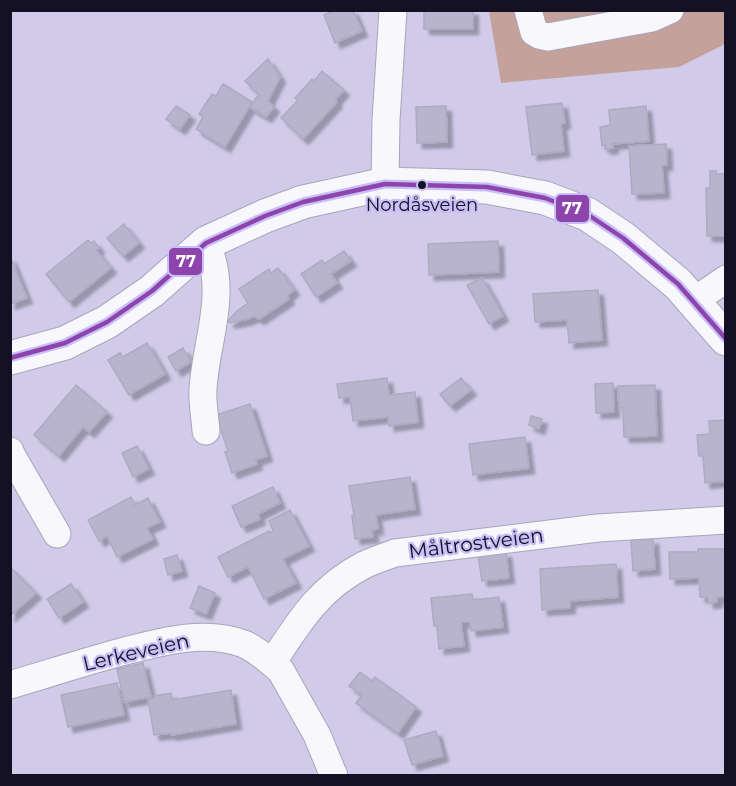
<svg xmlns="http://www.w3.org/2000/svg" width="736" height="786" font-family="Montserrat,sans-serif">
	<style>
		.forest { fill: #c4a19a }
		.building { fill: #b9b4cd; stroke: #afaac1; stroke-width: 1.5; filter: url(#shadow) }
		.lines { fill: none; stroke-linecap: round; stroke-linejoin: round }
		.minor-casing { stroke: #a9a4bc; stroke-width: 29 }
		.major-casing { stroke: #a9a4bc; stroke-width: 35 }
		.minor { stroke: #f8f7fc; stroke-width: 27 }
		.major { stroke: #f8f7fc; stroke-width: 33 }
		.bus-1-casing { stroke: #c9bef6; stroke-width: 9 }
		.bus-1 { stroke: #8e44ad; stroke-width: 4.5 }
		.bus-dot { fill: #151124; stroke: #c9bef6; stroke-width: 2 }
		.labels { text-anchor: middle; stroke-width: 4.5; stroke-linejoin: round; paint-order: stroke }
		.bus-label { font-size: 18px; fill: #151124; stroke: #c9bef6 }
		.street-label { font-size: 20px; fill: #151124; stroke: #c9bef6 }
		.line-badge { stroke: #c9bef6; stroke-width: 2 }
		.badge-label { font-size: 16px; text-anchor: middle; font-weight: bold; fill: #fff }
	</style>
	<defs>
		<filter id="shadow"><feDropShadow dx="5.5" dy="5.5" stdDeviation="1.5" flood-color="#0004"/></filter>
	</defs>
	<rect width="100%" height="100%" fill="#d1cbe9"/>
	<path class="forest" d="M489 11H725V44L679 67 501 83Z"/>
	<path class="building" d="M335 10H353L362 31 335 43 324 15Z
		M424 10H473V29H424Z
		M268 59 280 77 268 101 274 107 266 117 251 108 255 99 259 95 245 81Z
		M322 71 344 90 335 100 337 102 303 139 281 118 298 100 295 98 312 79 314 81Z
		M223 84 252 102 225 147 196 129 203 117 199 114 212 94 216 96Z
		M562 103 565 123 561 124 564 151 532 155 526 107Z
		M176 106 190 115 180 129 166 119Z
		M446 106 447 142 417 143 416 107Z
		M646 106 649 141 612 144 613 148 605 149V145L602 146 600 127 610 125 609 110Z
		M666 144 667 165H662L664 193 632 194 629 146Z
		M710 171H716V174H726V236H707L706 188H710Z
		M124 224 139 243 123 256 107 238Z
		M88 240 91 243 94 241 99 248 96 250 111 268 69 302 46 274Z
		M498 241 499 272 429 275 428 244Z
		M344 251 351 261 331 274 337 283 316 297 301 274 322 260 324 264Z
		M10 256 27 298 10 304Z
		M278 268 294 290 287 296 289 299 259 319 254 316 248 319 230 323 228 321 237 311 248 303 239 289 269 269 271 273Z
		M482 278 503 316 489 324 467 285Z
		M598 290 602 340 569 343 567 320 535 322 533 294Z
		M147 343 165 374 129 395 108 360 120 353 123 357Z
		M183 348 191 362 176 371 168 357Z
		M387 378 389 395 415 392 418 422 389 426 388 417 353 421 350 397 339 398 337 384Z
		M461 378 471 390 450 406 440 394Z
		M613 383 614 412 596 413 595 384Z
		M76 385 107 412 89 432 83 427 59 456 34 435Z
		M655 385 657 436 624 437 623 408H619L618 386Z
		M250 404 267 456 255 460 257 464 232 473 225 452 228 451 216 415Z
		M531 416 542 419 539 429 529 425Z
		M726 420V481L705 483 703 456H699L697 435 710 434 709 421Z
		M525 437 529 468 473 475 469 444Z
		M137 446 149 469 133 477 122 453Z
		M410 477 415 509 376 515 378 529 372 530 373 537 355 539 352 516 354 515 349 486Z
		M273 487 280 503 258 514 260 519 241 527 232 506Z
		M131 497 135 505 148 498 160 522 147 528 153 539 117 557 107 536 99 541 88 520Z
		M290 510 309 546 283 559 296 583 264 599 248 567 228 577 218 557 269 531 270 533 273 531 269 521Z
		M653 539 655 569 633 571 631 540Z
		M698 549H726V596L717 597V602L708 603V597H700L699 578 670 579 669 552H698Z
		M506 552 509 578 482 581 478 555Z
		M177 555 182 571 168 575 164 559Z
		M616 564 618 597 570 601V608L542 610 540 569Z
		M10 567 36 593 10 616Z
		M71 584 83 602 59 618 47 599Z
		M199 586 215 593 206 614 190 608Z
		M472 594 473 600 499 597 503 627 471 631 470 622H461L464 646 439 649 437 626H434L431 598Z
		M143 663 151 697 124 702 117 669Z
		M360 672 372 681 375 677 416 707 398 733 356 703 362 695 349 686Z
		M117 683 124 715 68 727 61 695Z
		M231 690 236 724 171 735V733L154 735 148 699 154 698V696L171 693 172 700Z
		M436 731 443 756 412 765 404 740Z"/>
	<g class="lines">
		<defs>
			<path id="minor" d="M528 10 534 32 539 35 548 37 652 18 670 10
				M385 184 386 120 393 10
				M206 243C229 292 206 339 203 389 202 403 205 417 206 431
				M694 301 726 279
				M10 451 12 456 57 534
				M272 663C299 622 319 588 364 565 374 560 385 557 395 553L598 528 726 520
				M10 685C47 674 84 662 121 652 160 642 205 629 244 644 256 649 271 662 281 671L317 735 334 776"/>
			<path id="major" d="M10 358 65 343 107 322 152 291 206 243 265 216 303 202 385 184 487 187 545 198 587 214 623 238 678 284 726 339"/>
		</defs>
		<use href="#minor" class="minor-casing"/>
		<use href="#major" class="major-casing"/>
		<use href="#minor" class="minor"/>
		<use href="#major" class="major"/>
		<defs>
			<path id="bus-1" d="M10 358 65 343 107 322 152 291 206 243 265 216 303 202 385 184 487 187 545 198 587 214 623 238 678 284 726 339"/>
		</defs>
		<use href="#bus-1" class="bus-1-casing"/>
		<use href="#bus-1" class="bus-1"/>
	</g>
	<circle class="bus-dot" cx="422" cy="185" r="5"/>
	<g class="labels">
		<g class="bus-label">
			<text x="422" y="211">Nordåsveien</text>
		</g>
		<g class="street-label">
			<text transform="translate(476 543) rotate(-7)" y="7">Måltrostveien</text>
			<text transform="translate(136 652) rotate(-13)" y="7">Lerkeveien</text>
		</g>
	</g>
	<g class="line-badge">
		<rect x="555" y="194" width="35" height="29" rx="6" fill="#8e44ad"/>
		<rect x="168" y="247" width="35" height="29" rx="6" fill="#8e44ad"/>
	</g>
	<g class="badge-label">
		<text x="572" y="214">77</text>
		<text x="186" y="267">77</text>
	</g>
	<rect width="736" height="786" fill="none" stroke="#151124" stroke-width="24"/>
</svg>
